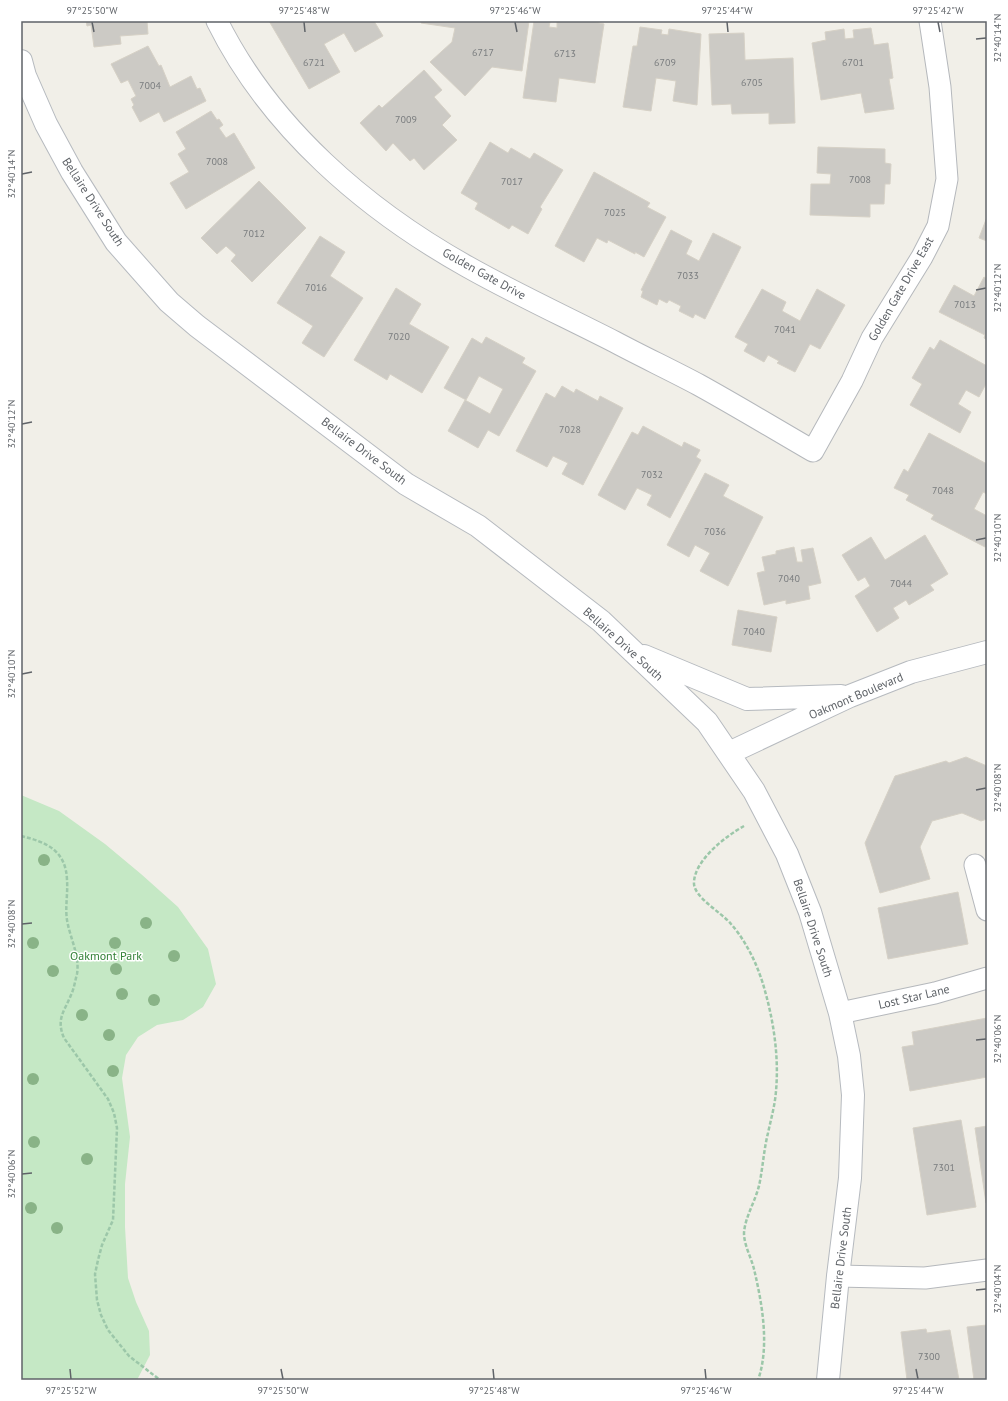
<svg xmlns="http://www.w3.org/2000/svg" width="1008" height="1401" font-family="'PT Sans',sans-serif">
	<style>
		.green { fill: #c5e8c5 }
		.building { fill: #cccac5; stroke: #d6d1c6 }
		.lines { fill: none; stroke-linecap: round; stroke-linejoin: round }
		.street-casing { stroke: #b5b8bc; stroke-width: 23 }
		.secondary-casing { stroke: #b6babf; stroke-width: 24 }
		.path { stroke: #9cc7a9; stroke-width: 2.5; stroke-dasharray: 4 2; stroke-linecap: butt }
		.street { stroke: #fff; stroke-width: 21 }
		.secondary { stroke: #fff; stroke-width: 22 }
		.tree { fill: #89b387 }
		.ticks { fill: none; stroke: #5f6368; stroke-width: 1.5 }
		.labels { text-anchor: middle; stroke-width: 3; stroke-linejoin: round; paint-order: stroke }
		.number-label { font-size: 10px; fill: #7a7d7f }
		.street-label { font-size: 12px; fill: #5f6368; stroke: #fff }
		.park-label { font-size: 12px; fill: #348238; stroke: #fff }
		.neatline { fill: none; stroke: #5f6368; stroke-width: 1.5 }
		.ticks-label { font-size: 10px; text-anchor: middle; fill: #5f6368 }
	</style>
	<rect width="100%" height="100%" fill="#f1efe8"/>
	<path class="green" d="M21 795 59 811 105 844 141 874 178 907 208 949 216 984 203 1007 183 1020 157 1025 138 1037 126 1055 122 1078 130 1137 125 1184V1227L128 1278 136 1302 149 1331 150 1355 137 1380H21Z"/>
	<path class="building" d="M86 21H147L148 34 120 36 121 44 94 47 91 25 87 26Z
		M269 21H374L383 36 355 52 344 33 324 44 340 72 309 89Z
		M422 21H529L522 71 492 67 465 96 430 62 452 42 455 28 421 23Z
		M534 21 550 22 549 27 557 28V21H591L604 24 595 83 559 78 556 102 523 98Z
		M640 27 662 30 661 34 668 35 669 29 701 34 697 105 673 101 676 81 656 78 651 111 623 107 633 46H637Z
		M871 28 874 45 888 43 893 78 889 79 894 109 865 113 861 93 821 100 812 43 826 40 825 32 844 29 845 39 854 38 853 30Z
		M744 33 745 60 793 58 795 123 769 124V113L732 114 731 104 712 105 709 34Z
		M148 46 159 66 161 65 170 87 191 76 197 89 200 88 206 101 164 122 159 112 140 122 132 107 134 105 131 99 136 96 128 80 121 83 111 64Z
		M424 70 442 90 434 97 451 116 442 125 457 140 424 170 414 158 410 161 393 143 386 151 360 123 379 105 382 108Z
		M211 111 217 120 219 119 223 125 219 128 226 138 234 133 255 168 186 209 170 183 189 172 178 154 186 149 176 132Z
		M490 142 508 153 511 148 530 159 534 153 563 170 540 207 542 209 528 234 512 225 509 229 475 209 478 203 461 193Z
		M818 147 885 149V163L891 164 890 184H885L884 204H870V217L810 215 811 184H830L831 174 817 173Z
		M594 172 650 203 647 207 666 217 644 257 635 252V254L608 240 607 243 597 238 584 262 555 246Z
		M259 181 306 228 252 282 231 261 236 255 226 246 217 254 201 238Z
		M987 217V241L979 238Z
		M671 230 692 241 686 254 699 261 713 233 741 247 705 319 695 314 693 318 679 311 681 306 669 300 667 303 659 299 657 305 641 297 643 291 641 290Z
		M320 236 345 252 330 276 363 298 324 357 302 343 313 326 277 303Z
		M984 277 987 279V340L984 338 985 335 939 312 954 285 974 296Z
		M396 288 421 304 409 324 449 347 422 393 390 374 387 380 354 360Z
		M762 289 786 302 782 311 800 321 817 289 845 305 820 349 810 344 795 372 777 363 779 361 768 355 764 362 744 351 748 344 735 337Z
		M486 337 525 358 522 363 536 371 499 436 488 430 478 448 448 431 465 400 490 414 503 389 479 376 466 400 444 388 472 338 482 344Z
		M940 340 987 366V382L979 397 966 390 958 404 971 412 960 433 910 405 922 384 912 378 930 347 934 350Z
		M562 386 574 393 576 389 598 401 600 396 623 408 583 485 562 474 568 463 553 456 547 467 516 451 546 393 555 398Z
		M643 426 682 447 684 442 700 450 696 457 701 460 670 518 647 505 652 495 637 488 625 510 598 495 632 432 638 435Z
		M929 433 987 464V494L983 492 974 509 987 516V543L985 547 931 519 934 515 906 500 909 495 894 488 904 469 908 472Z
		M705 473 729 485 723 496 763 517 728 586 700 571 710 553 695 545 689 557 667 545Z
		M925 535 948 574 930 585 934 590 909 605 906 600 893 608 899 618 877 632 855 596 870 586 865 577 858 581 842 555 871 537 885 560Z
		M794 547 797 562H803L801 550 813 548 821 583 808 586 810 599 786 604V600L764 605 757 573 765 571 762 557 776 554V551Z
		M738 610 777 617 771 652 732 645Z
		M966 757 987 766V819L981 821 962 813 932 821 920 847 930 879 880 893 865 843 895 776 946 761 949 763Z
		M958 892 968 944 888 959 878 908Z
		M987 1018V1077L910 1091 902 1047 914 1045 912 1032Z
		M961 1120 976 1207 927 1215 913 1128Z
		M987 1126V1203H986L975 1128Z
		M987 1325V1380H974L967 1327Z
		M926 1329 927 1333 950 1330 959 1380H907L901 1332Z"/>
	<g class="lines">
		<defs>
			<path id="street" d="M217 21C270 128 366 210 468 267 516 294 566 317 615 342 643 357 671 370 699 385 737 406 775 429 813 451L852 381 872 338 922 257 938 226 947 179 940 87 930 21
				M975 865 987 910
				M840 1013 935 993 987 978
				M838 1276 925 1278 987 1270"/>
			<path id="secondary" d="M21 61 25 76 46 124 72 172 116 242 169 302 197 326 406 484 478 526 601 621 707 722 754 791 787 854 810 912 840 1013 849 1056 853 1095 850 1178 838 1276 828 1380
				M644 656 747 699 841 696
				M729 753 850 696 911 672 987 652"/>
		</defs>
		<use href="#street" class="street-casing"/>
		<use href="#secondary" class="secondary-casing"/>
		<path class="path" d="M744 826C726 836 693 861 694 884 695 898 722 913 731 924 747 942 759 968 765 991 774 1023 779 1058 776 1091 775 1105 771 1119 768 1133 764 1149 763 1165 760 1181 757 1199 745 1216 744 1233 744 1245 751 1257 754 1269 762 1303 770 1346 758 1380
			M21 836C47 842 66 851 67 880 68 894 65 907 67 920 70 938 80 956 77 974 75 981 74 989 71 995 64 1012 56 1019 64 1038L108 1099 114 1113 117 1128 113 1220 102 1245 98 1260 95 1274 97 1300 101 1315 108 1330 129 1356 160 1380"/>
		<use href="#street" class="street"/>
		<use href="#secondary" class="secondary"/>
	</g>
	<g class="tree">
		<circle cx="44" cy="860" r="6"/>
		<circle cx="146" cy="923" r="6"/>
		<circle cx="33" cy="943" r="6"/>
		<circle cx="115" cy="943" r="6"/>
		<circle cx="174" cy="956" r="6"/>
		<circle cx="116" cy="969" r="6"/>
		<circle cx="53" cy="971" r="6"/>
		<circle cx="122" cy="994" r="6"/>
		<circle cx="154" cy="1000" r="6"/>
		<circle cx="82" cy="1015" r="6"/>
		<circle cx="109" cy="1035" r="6"/>
		<circle cx="113" cy="1071" r="6"/>
		<circle cx="33" cy="1079" r="6"/>
		<circle cx="34" cy="1142" r="6"/>
		<circle cx="87" cy="1159" r="6"/>
		<circle cx="31" cy="1208" r="6"/>
		<circle cx="57" cy="1228" r="6"/>
	</g>
	<path class="ticks" d="M92 22 94 32M304 22 305 32M515 22 517 32M727 22 728 32M938 22 940 32M976 39 986 38M22 174 32 172M976 290 986 288M22 424 32 422M976 540 986 538M22 674 32 672M976 790 986 788M22 924 32 923M976 1040 986 1039M22 1174 32 1173M976 1290 986 1289M70 1369 71 1379M281 1369 283 1379M493 1369 494 1379M705 1369 706 1379M916 1369 918 1379"/>
	<g class="labels">
		<g class="number-label">
			<text x="483" y="56">6717</text>
			<text x="565" y="57">6713</text>
			<text x="314" y="66">6721</text>
			<text x="665" y="66">6709</text>
			<text x="853" y="66">6701</text>
			<text x="752" y="86">6705</text>
			<text x="150" y="89">7004</text>
			<text x="406" y="123">7009</text>
			<text x="217" y="165">7008</text>
			<text x="860" y="183">7008</text>
			<text x="512" y="185">7017</text>
			<text x="615" y="216">7025</text>
			<text x="254" y="237">7012</text>
			<text x="688" y="279">7033</text>
			<text x="316" y="291">7016</text>
			<text x="965" y="308">7013</text>
			<text x="785" y="333">7041</text>
			<text x="399" y="340">7020</text>
			<text x="570" y="433">7028</text>
			<text x="652" y="478">7032</text>
			<text x="943" y="494">7048</text>
			<text x="715" y="535">7036</text>
			<text x="789" y="582">7040</text>
			<text x="901" y="587">7044</text>
			<text x="754" y="635">7040</text>
			<text x="944" y="1171">7301</text>
			<text x="929" y="1360">7300</text>
		</g>
		<g class="street-label">
			<text transform="translate(93 202) rotate(57)" y="4">Bellaire Drive South</text>
			<text transform="translate(484 274) rotate(29)" y="4">Golden Gate Drive</text>
			<text transform="translate(901 289) rotate(-60)" y="4">Golden Gate Drive East</text>
			<text transform="translate(364 451) rotate(37)" y="4">Bellaire Drive South</text>
			<text transform="translate(623 644) rotate(42)" y="4">Bellaire Drive South</text>
			<text transform="translate(856 696) rotate(-23)" y="4">Oakmont Boulevard</text>
			<text transform="translate(813 928) rotate(72)" y="4">Bellaire Drive South</text>
			<text transform="translate(914 997) rotate(-13)" y="4">Lost Star Lane</text>
			<text transform="translate(841 1258) rotate(-83)" y="4">Bellaire Drive South</text>
		</g>
		<g class="park-label">
			<text x="106" y="960">Oakmont Park</text>
		</g>
	</g>
	<rect width="1008" height="1401" fill="none" stroke="#ffffff" stroke-width="44"/>
	<rect x="22" y="22" width="964" height="1357" class="neatline"/>
	<g class="ticks-label">
		<text x="92" y="14">97°25'50"W</text>
		<text x="304" y="14">97°25'48"W</text>
		<text x="515" y="14">97°25'46"W</text>
		<text x="727" y="14">97°25'44"W</text>
		<text x="938" y="14">97°25'42"W</text>
		<text transform="translate(997 38) rotate(-90)" y="4">32°40'14"N</text>
		<text transform="translate(11 174) rotate(-90)" y="4">32°40'14"N</text>
		<text transform="translate(997 288) rotate(-90)" y="4">32°40'12"N</text>
		<text transform="translate(11 424) rotate(-90)" y="4">32°40'12"N</text>
		<text transform="translate(997 538) rotate(-90)" y="4">32°40'10"N</text>
		<text transform="translate(11 674) rotate(-90)" y="4">32°40'10"N</text>
		<text transform="translate(997 788) rotate(-90)" y="4">32°40'08"N</text>
		<text transform="translate(11 924) rotate(-90)" y="4">32°40'08"N</text>
		<text transform="translate(997 1039) rotate(-90)" y="4">32°40'06"N</text>
		<text transform="translate(11 1174) rotate(-90)" y="4">32°40'06"N</text>
		<text transform="translate(997 1289) rotate(-90)" y="4">32°40'04"N</text>
		<text x="71" y="1394">97°25'52"W</text>
		<text x="283" y="1394">97°25'50"W</text>
		<text x="494" y="1394">97°25'48"W</text>
		<text x="706" y="1394">97°25'46"W</text>
		<text x="918" y="1394">97°25'44"W</text>
	</g>
</svg>
